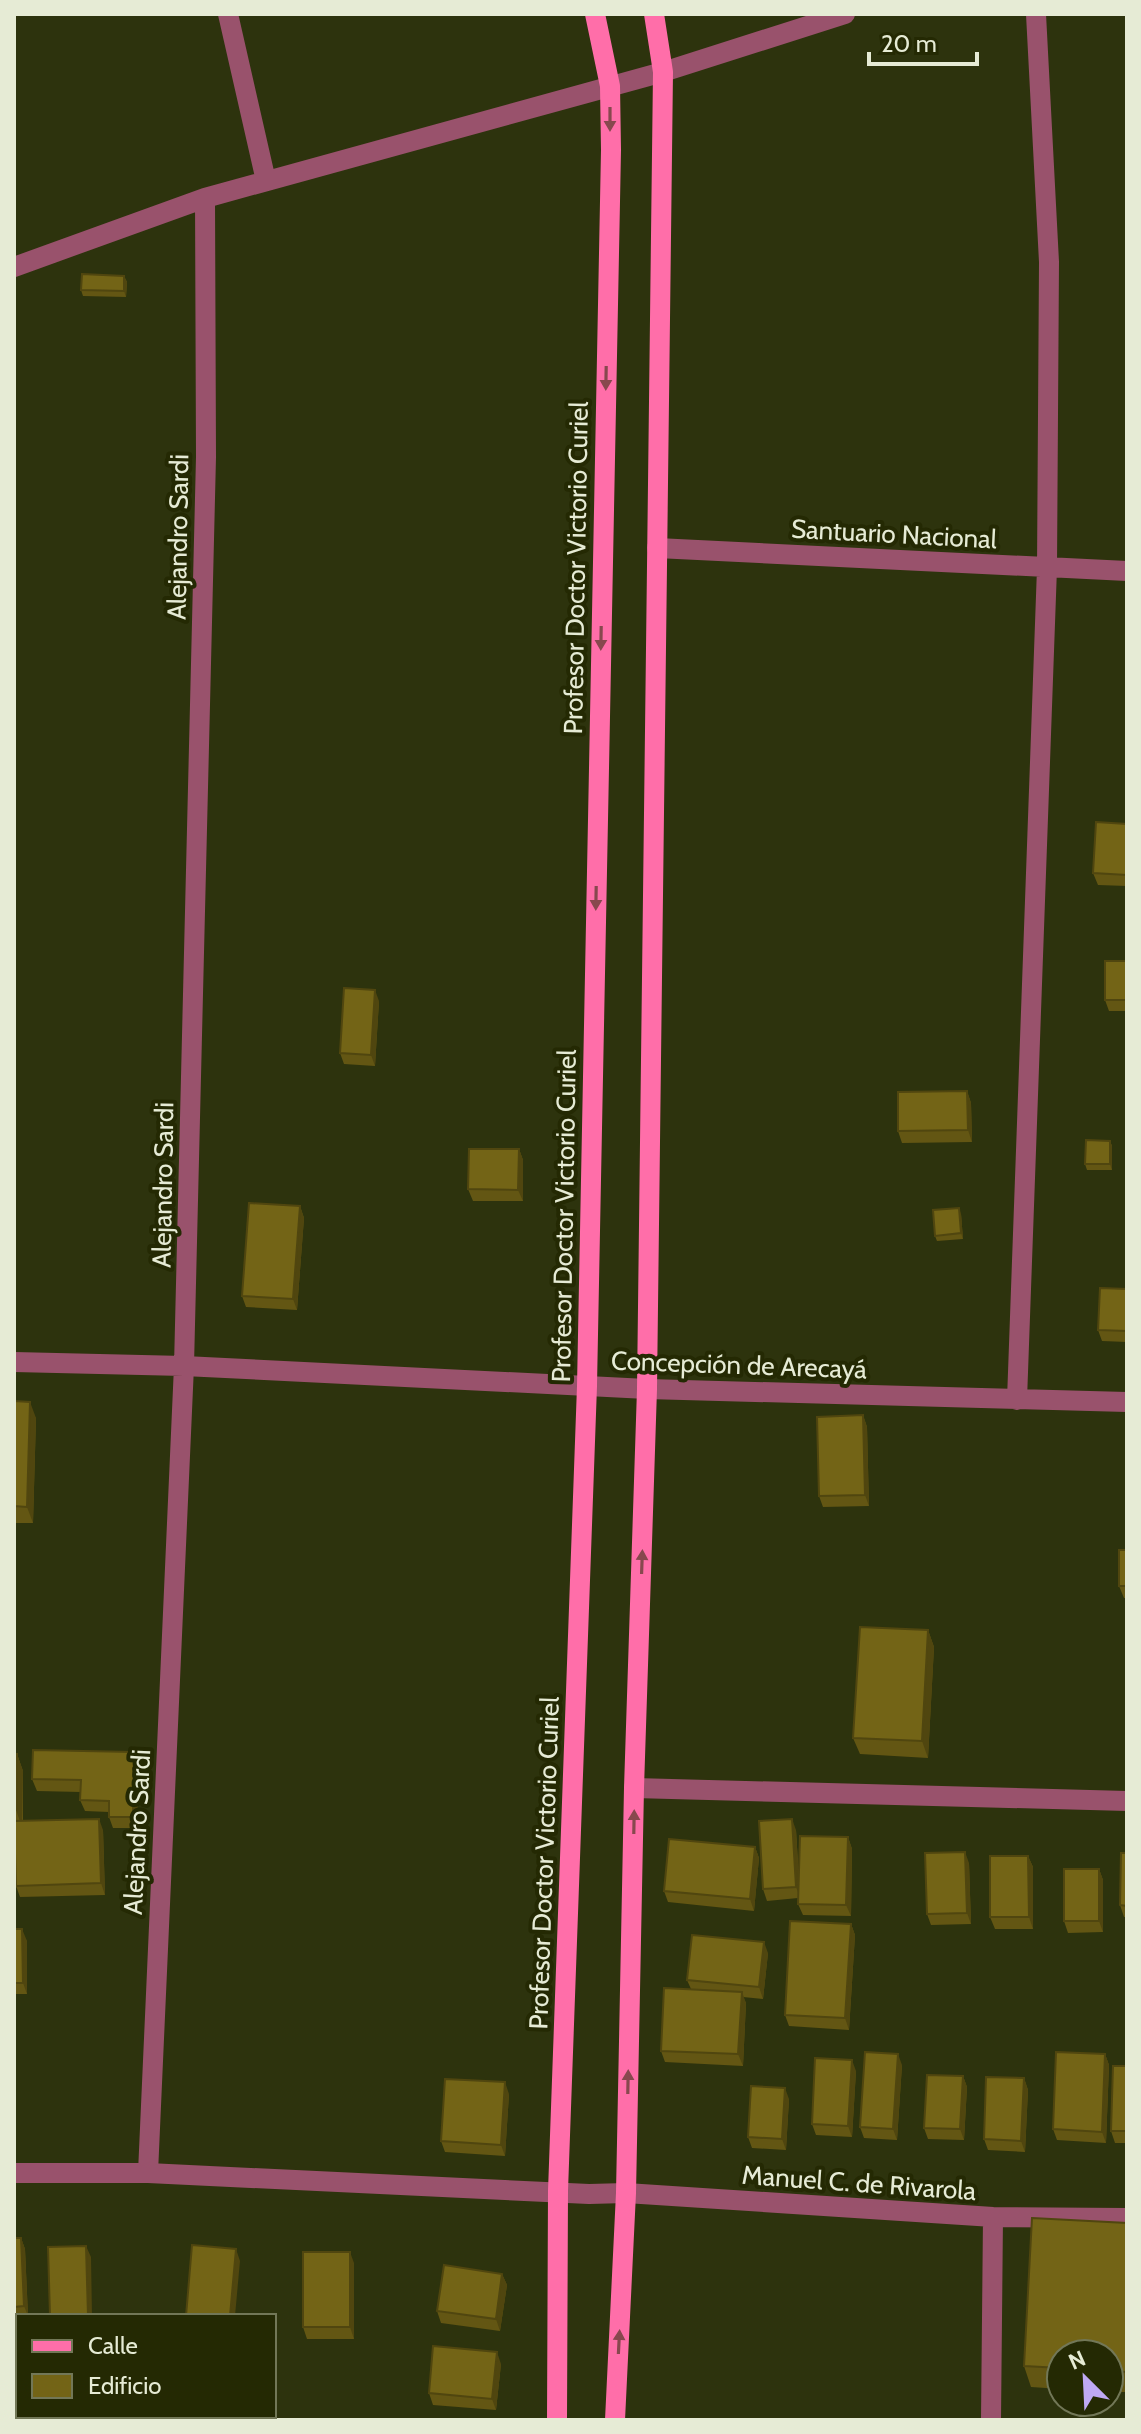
<svg xmlns="http://www.w3.org/2000/svg" width="1141" height="2434" font-family="Cabin,sans-serif">
	<style>
		.lines { fill: none; stroke-linecap: round; stroke-linejoin: round }
		.minor { stroke: #99526c; stroke-width: 20 }
		.major { stroke: #ff6ea9; stroke-width: 20 }
		.wall { fill: #635613 }
		.shaded-wall { fill: #50460f }
		.building { fill: #736416; stroke: #50460f; stroke-width: 2 }
		.oneway { fill: #87484e }
		.labels { text-anchor: middle; stroke-width: 8; stroke-linejoin: round; paint-order: stroke }
		.street-label { font-size: 26px; fill: #e6ebd5; stroke: #242903 }
	</style>
	<rect width="100%" height="100%" fill="#2d330d"/>
	<g class="lines">
		<path class="minor" d="M228 14 266 181
			M14 267 205 198 663 72 845 14
			M657 548 1127 571
			M14 1362 184 1366 647 1389 1127 1402
			M1017 1400 1047 568 1049 262 1036 14
			M634 1788 1127 1801
			M14 2173H148L589 2194 626 2193 993 2217 1127 2218
			M148 2173 184 1366 206 457 205 198
			M991 2420 993 2217"/>
		<path class="major" d="M557 2420 558 2191 587 1386 611 150 610 86 595 14
			M615 2420 626 2193 634 1788 647 1389 663 72 654 14"/>
	</g>
	<path class="wall" d="M124 276 127 282 126 297 83 296 81 290Z
		M1127 824V886L1098 885 1093 873Z
		M1127 961V1011H1109L1105 1000Z
		M379 1001 375 1066 344 1064 340 1053Z
		M967 1091 971 1103 972 1142 902 1143 898 1131Z
		M1110 1141 1112 1146V1170H1087L1085 1164Z
		M519 1149 523 1160V1201H473L468 1189Z
		M300 1206 304 1218 297 1310 246 1307 242 1296Z
		M961 1214 963 1239 937 1241 935 1236Z
		M1127 1289V1342L1102 1341 1098 1330Z
		M14 1401 36 1418 33 1523H14Z
		M863 1415 867 1427 869 1506 823 1507 819 1496Z
		M1127 1550V1598H1124L1119 1586Z
		M928 1630 934 1647 928 1758 860 1754 853 1738Z
		M14 1754H17L23 1771V1821L103 1830 105 1895 20 1897 16 1886Z
		M138 1764 137 1828H113L109 1817V1812L85 1811 80 1800 81 1792 37 1791 32 1779Z
		M796 1830 799 1879 848 1837 852 1849 851 1916 803 1915 798 1904V1898L767 1901 763 1889Z
		M755 1847 759 1858 754 1911 668 1902 664 1891Z
		M1127 1853V1917H1124L1120 1905Z
		M1028 1856 1033 1867V1929H995L990 1917Z
		M969 1863 971 1924 931 1925 927 1914Z
		M1099 1869 1103 1880V1932L1068 1933 1064 1921Z
		M851 1924 855 1935 849 2030 789 2026 785 2015Z
		M14 1929 27 1941V1994H14Z
		M768 1953 763 1999 743 1997 746 2003 743 2066 665 2062 661 2051 691 1989 687 1980Z
		M1105 2054 1109 2065 1106 2143 1057 2140 1053 2129Z
		M902 2065 897 2140 864 2138 860 2127Z
		M1127 2066V2143H1115L1111 2131Z
		M856 2071 852 2137 816 2135 812 2124Z
		M963 2076 967 2087 964 2140 928 2139 924 2128Z
		M1024 2078 1028 2090 1025 2152 988 2150 984 2139Z
		M509 2094 505 2156 445 2152 441 2141Z
		M789 2099 786 2150 752 2148 748 2137Z
		M1127 2223V2392H1109V2354H1061V2389L1031 2387 1024 2366Z
		M14 2238H21L25 2249 28 2316H18V2318H14Z
		M354 2263V2339H307L303 2327Z
		M502 2274 507 2285 500 2331 441 2323 437 2311Z
		M501 2364 496 2410 433 2405 429 2393Z"/>
	<path class="shaded-wall" d="M124 276 127 282 126 297 124 291Z
		M375 990 379 1001 375 1066 371 1055Z
		M967 1091 971 1103 972 1142 968 1130Z
		M1110 1141 1112 1146V1170L1110 1164Z
		M519 1149 523 1160V1201L518 1190Z
		M300 1206 304 1218 297 1310 293 1299Z
		M959 1208 961 1214 963 1239 961 1233Z
		M30 1402 36 1418 33 1523 27 1507Z
		M863 1415 867 1427 869 1506 865 1495Z
		M928 1630 934 1647 928 1758 922 1741Z
		M134 1752 138 1764 137 1828 133 1817Z
		M17 1754 23 1771 22 1827 16 1810Z
		M99 1819 103 1830 105 1895 101 1883Z
		M792 1819 796 1830 800 1898 796 1887Z
		M848 1837 852 1849 851 1916 846 1905Z
		M755 1847 759 1858 754 1911 750 1899Z
		M965 1852 969 1863 971 1924 967 1913Z
		M1028 1856 1033 1867V1929L1029 1917Z
		M1099 1869 1103 1880V1932L1099 1921Z
		M851 1924 855 1935 849 2030 845 2018Z
		M22 1929 27 1941V1994L23 1983Z
		M764 1942 768 1953 763 1999 759 1987Z
		M742 1992 746 2003 743 2066 738 2054Z
		M898 2054 902 2065 897 2140 893 2129Z
		M1105 2054 1109 2065 1106 2143 1102 2132Z
		M852 2060 856 2071 852 2137 848 2126Z
		M963 2076 967 2087 964 2140 960 2129Z
		M1024 2078 1028 2090 1025 2152 1021 2141Z
		M505 2082 509 2094 505 2156 501 2145Z
		M785 2088 789 2099 786 2150 782 2139Z
		M21 2238 25 2249 28 2316 24 2306Z
		M86 2246 91 2257 92 2316H88Z
		M236 2249 240 2261 235 2316H230Z
		M350 2252 354 2263V2339L350 2327Z
		M502 2274 507 2285 500 2331 496 2319Z
		M497 2352 501 2364 496 2410 492 2399Z"/>
	<path class="building" d="M82 274 124 276V291L81 290Z
		M1096 822 1127 824V875L1093 873Z
		M1105 961H1127V1000H1105Z
		M344 988 375 990 371 1055 340 1053Z
		M967 1091 968 1130 898 1131V1092Z
		M1086 1140 1110 1141V1164H1085Z
		M469 1149H519L518 1190 468 1189Z
		M249 1203 300 1206 293 1299 242 1296Z
		M959 1208 961 1233 935 1236 933 1210Z
		M1100 1288 1127 1289V1331L1098 1330Z
		M14 1401 30 1402 27 1507 14 1506Z
		M863 1415 865 1495 819 1496 817 1417Z
		M1119 1550H1127V1586H1119Z
		M860 1627 928 1630 922 1741 853 1738Z
		M33 1750 134 1752 133 1817H109V1801L80 1800 81 1780 32 1779Z
		M14 1754H17L16 1810H14Z
		M99 1819 101 1883 16 1886 14 1821Z
		M792 1819 796 1887 763 1889 759 1821Z
		M800 1836 848 1837 846 1905 798 1904Z
		M669 1839 755 1847 750 1899 664 1891Z
		M965 1852 967 1913 927 1914 925 1853Z
		M1121 1853H1127V1906L1120 1905Z
		M990 1856H1028L1029 1917H990Z
		M1064 1869H1099V1921H1064Z
		M790 1921 851 1924 845 2018 785 2015Z
		M14 1929H22L23 1983H14Z
		M692 1935 764 1942 759 1987 687 1980Z
		M664 1988 742 1992 738 2054 661 2051Z
		M865 2052 898 2054 893 2129 860 2127Z
		M1056 2052 1105 2054 1102 2132 1053 2129Z
		M815 2058 852 2060 848 2126 812 2124Z
		M1113 2066H1127V2131H1111Z
		M927 2075 963 2076 960 2129 924 2128Z
		M986 2077 1024 2078 1021 2141 984 2139Z
		M445 2079 505 2082 501 2145 441 2141Z
		M751 2086 785 2088 782 2139 748 2137Z
		M1032 2218 1127 2223V2372L1109 2371V2354H1061V2368L1024 2366Z
		M14 2238H21L24 2306 14 2307Z
		M192 2245 236 2249 230 2316H186Z
		M86 2246 88 2316H50L48 2247Z
		M303 2252H350V2327H303Z
		M444 2265 502 2274 496 2319 437 2311Z
		M433 2346 497 2352 492 2399 429 2393Z"/>
	<defs><path id="oneway-solid" d="M-6-.8H1V-3.2L6.5 0L1 3.2V.8H-6Z" transform="scale(2)"/></defs>
	<g class="oneway">
		<use href="#oneway-solid" transform="translate(610 119) rotate(90)"/>
		<use href="#oneway-solid" transform="translate(606 378) rotate(91)"/>
		<use href="#oneway-solid" transform="translate(601 638) rotate(91)"/>
		<use href="#oneway-solid" transform="translate(596 898) rotate(91)"/>
		<use href="#oneway-solid" transform="translate(642 1562) rotate(-88)"/>
		<use href="#oneway-solid" transform="translate(634 1822) rotate(-89)"/>
		<use href="#oneway-solid" transform="translate(628 2082) rotate(-89)"/>
		<use href="#oneway-solid" transform="translate(619 2342) rotate(-87)"/>
	</g>
	<g class="labels">
		<g class="street-label">
			<text transform="translate(894 534) rotate(3)" y="9">Santuario Nacional</text>
			<text transform="translate(178 537) rotate(-89)" y="9">Alejandro Sardi</text>
			<text transform="translate(576 568) rotate(-89)" y="9">Profesor Doctor Victorio Curiel</text>
			<text transform="translate(163 1185) rotate(-89)" y="9">Alejandro Sardi</text>
			<text transform="translate(564 1216) rotate(-89)" y="9">Profesor Doctor Victorio Curiel</text>
			<text transform="translate(739 1365) rotate(2)" y="9">Concepción de Arecayá</text>
			<text transform="translate(137 1832) rotate(-87)" y="9">Alejandro Sardi</text>
			<text transform="translate(544 1863) rotate(-88)" y="9">Profesor Doctor Victorio Curiel</text>
			<text transform="translate(859 2183) rotate(4)" y="9">Manuel C. de Rivarola</text>
		</g>
	</g>
	<rect width="1141" height="2434" fill="none" stroke="#e6ebd5" stroke-width="32"/>
	<rect x="16" y="2314" width="260" height="104" fill="#242903" stroke="#727757" stroke-width="2"/>
	<rect x="32" y="2340" width="40" height="12" fill="#ff6ea9" stroke="#727757" stroke-width="2"/>
	<text x="88" y="2354" font-size="24" fill="#e6ebd5">Calle</text>
	<rect x="32" y="2374" width="40" height="24" fill="#736416" stroke="#727757" stroke-width="2"/>
	<text x="88" y="2394" font-size="24" fill="#e6ebd5">Edificio</text>
	<g transform="translate(1085 2378) rotate(336)"><circle r="38" fill="#242903" stroke="#727757" stroke-width="2"/>
	<path d="M0-6L14 30L0 20L-14 30Z" fill="#bfa9f4"/>
	<text y="-12" font-size="22" font-weight="bold" text-anchor="middle" fill="#e6ebd5">N</text>
	</g>
	<path d="M869 52v12h108v-12" fill="none" stroke="#e6ebd5" stroke-width="4"/>
	<text x="881" y="52" font-size="24" fill="#e6ebd5" stroke="#242903" stroke-width="6" paint-order="stroke">20 m</text>
</svg>
